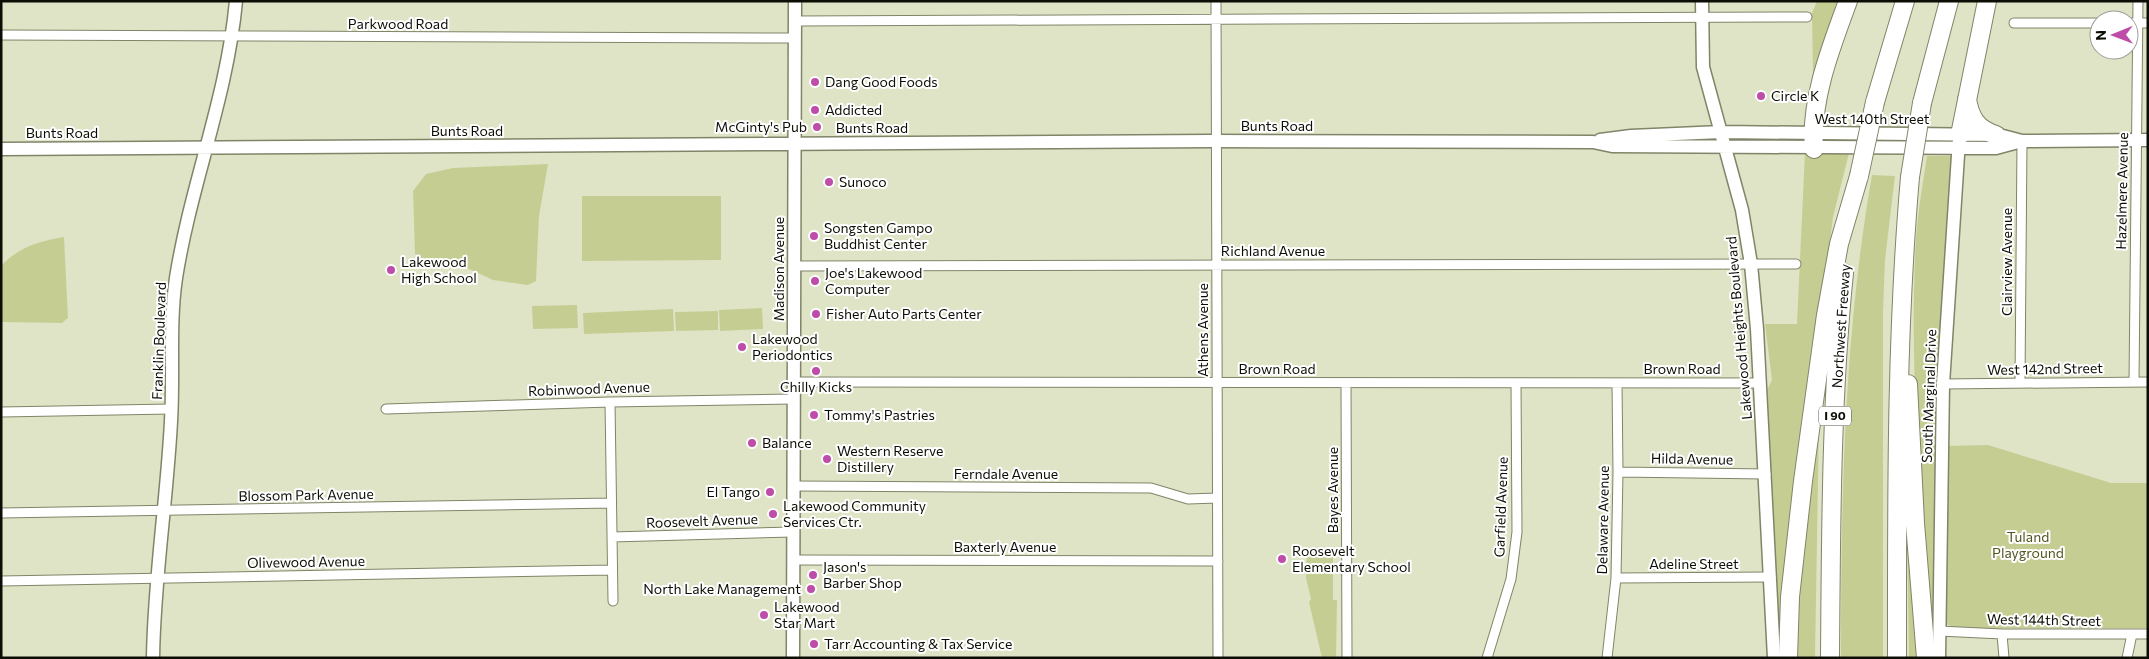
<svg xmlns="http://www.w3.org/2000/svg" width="2149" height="659" font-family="Commissioner,sans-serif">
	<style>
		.green { fill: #c6cd93 }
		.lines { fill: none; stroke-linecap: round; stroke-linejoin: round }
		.street-casing { stroke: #818468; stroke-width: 11 }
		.secondary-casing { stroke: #818468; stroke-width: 15 }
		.highway-casing { stroke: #818468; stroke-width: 20 }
		.street { stroke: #fff; stroke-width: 9 }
		.secondary { stroke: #fff; stroke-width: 12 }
		.highway { stroke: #fff; stroke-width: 18 }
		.highway-bridge-casing { stroke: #818468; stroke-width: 20; stroke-linecap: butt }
		.highway-bridge { stroke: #fff; stroke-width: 18 }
		.poi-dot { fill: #bd4da9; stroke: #fff; stroke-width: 2 }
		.labels { text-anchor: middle; stroke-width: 4; stroke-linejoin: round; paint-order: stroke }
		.shield { fill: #fff; stroke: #55564f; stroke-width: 1 }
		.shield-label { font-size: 12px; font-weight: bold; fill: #0c0d04 }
		.street-label { font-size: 14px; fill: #0c0d04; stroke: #fff }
		.poi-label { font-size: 14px; fill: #0c0d04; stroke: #fff; text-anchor: start }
		.park-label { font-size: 14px; fill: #52561f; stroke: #fff }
	</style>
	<rect width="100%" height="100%" fill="#e0e4c6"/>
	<path class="green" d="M1817 1H1837L1813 77 1812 13Z
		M1805 152 1849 153 1833 217 1780 655 1767 390 1772 380 1765 324H1797Z
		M1927 156H1953L1938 382 1935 658H1930C1923 519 1908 378 1916 238 1918 211 1923 183 1927 156Z
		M548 164 539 216 536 281 528 285 493 280 467 268 421 260 415 254 413 191 426 174 453 168Z
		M1872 175 1895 176 1885 260 1883 312V658H1841C1841 496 1844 335 1872 175Z
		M582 196H721V260L582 261Z
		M64 237 68 318 62 323 1 322V266C19 247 39 241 64 237Z
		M577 305 578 328 533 329 532 306Z
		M762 308 763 329 720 331 719 310Z
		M673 309 674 331 584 334 583 313Z
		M718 311V330L676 331 675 312Z
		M1819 424 1815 658H1792L1794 623Z
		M1988 445 2111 483H2148V628H1958L1948 625 1946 622V446Z
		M1907 525 1921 658H1909Z
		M1307 548 1333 549V600H1337L1336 658H1322L1309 602 1311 599 1306 578Z"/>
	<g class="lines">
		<defs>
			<path id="street" d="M1216 1 1218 658
				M795 21 1807 17
				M2014 23H2099
				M2129 23H2148
				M1 35 795 38
				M794 266 1796 264
				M793 382 1760 383
				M2134 382 2138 1
				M1346 383 1347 658
				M2020 383 2022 141
				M1943 384 2148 382
				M610 402 613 601
				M386 409 610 402 793 399
				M1 412 171 409
				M1618 472 1766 474
				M793 486 1151 488 1188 499 1217 498
				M1 513 611 503
				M612 537 793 532
				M793 560 1218 561
				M1616 578 1771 577
				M1 581 612 570
				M1939 631 2002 634H2148
				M2002 634 2004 658
				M1487 658 1511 579 1517 532 1516 383
				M1607 658 1616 578 1618 472 1617 383
				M2127 658 2132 634"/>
			<path id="secondary" d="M1702 1 1703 67 1742 210 1751 264 1757 329 1774 658
				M1600 140 1631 136 1721 132 1999 135 2022 141
				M1 149 1212 141 1593 142 1612 146 1996 148 2022 141 2148 140
				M153 658C154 579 167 500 171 421 174 373 169 325 176 278 191 183 227 98 236 1
				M793 658 795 1
				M1939 658 1943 384 1959 140"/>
			<path id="highway" d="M1967 99C1970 118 1977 129 1996 135
				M1875 102 1905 1
				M1922 103 1949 1
				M1960 135 1987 1
				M1814 149C1810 100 1831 47 1848 1
				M1908 384 1915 523 1926 658
				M1788 658 1790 597 1803 481 1826 315 1839 244 1859 176
				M1830 658C1831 529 1831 400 1844 273
				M1897 658C1897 497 1896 337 1910 177"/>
		</defs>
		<use href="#street" class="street-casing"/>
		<use href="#secondary" class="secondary-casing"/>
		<use href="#highway" class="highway-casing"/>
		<use href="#street" class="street"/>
		<use href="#secondary" class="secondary"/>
		<use href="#highway" class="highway"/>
		<defs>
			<path id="highway-bridge" d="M1859 176 1875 102
				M1910 177 1922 103"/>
		</defs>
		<use href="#highway-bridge" class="highway-bridge-casing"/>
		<use href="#highway-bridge" class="highway-bridge"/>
	</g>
	<g class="poi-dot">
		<circle cx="815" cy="82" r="5"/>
		<circle cx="1761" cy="96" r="5"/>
		<circle cx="815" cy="110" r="5"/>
		<circle cx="817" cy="127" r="5"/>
		<circle cx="829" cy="182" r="5"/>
		<circle cx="814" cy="236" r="5"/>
		<circle cx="391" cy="270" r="5"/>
		<circle cx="815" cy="281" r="5"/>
		<circle cx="816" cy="314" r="5"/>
		<circle cx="742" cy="347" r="5"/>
		<circle cx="816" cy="371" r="5"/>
		<circle cx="814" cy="415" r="5"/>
		<circle cx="752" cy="443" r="5"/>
		<circle cx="827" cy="459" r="5"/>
		<circle cx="770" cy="492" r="5"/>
		<circle cx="773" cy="514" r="5"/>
		<circle cx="1282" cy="559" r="5"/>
		<circle cx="813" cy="575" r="5"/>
		<circle cx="811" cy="589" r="5"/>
		<circle cx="764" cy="615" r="5"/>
		<circle cx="814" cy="644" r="5"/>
	</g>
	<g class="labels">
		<rect class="shield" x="1819" y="406.5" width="32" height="19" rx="4"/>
		<g class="shield-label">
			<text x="1835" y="420">I 90</text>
		</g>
		<g class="street-label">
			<text x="398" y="29">Parkwood Road</text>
			<text x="1872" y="124">West 140th Street</text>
			<text x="1277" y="131">Bunts Road</text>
			<text x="872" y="133">Bunts Road</text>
			<text x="467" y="136">Bunts Road</text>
			<text x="62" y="138">Bunts Road</text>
			<text transform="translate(2122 191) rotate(-89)" y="5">Hazelmere Avenue</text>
			<text x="1273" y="256">Richland Avenue</text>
			<text transform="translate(2007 262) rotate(-90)" y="5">Clairview Avenue</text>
			<text transform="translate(779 269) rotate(-90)" y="5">Madison Avenue</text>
			<text transform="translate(1841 326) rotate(-86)" y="5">Northwest Freeway</text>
			<text transform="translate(1739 328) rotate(-95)" y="5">Lakewood Heights Boulevard</text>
			<text transform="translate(1203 330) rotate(-90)" y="5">Athens Avenue</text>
			<text transform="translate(159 341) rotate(-88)" y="5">Franklin Boulevard</text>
			<text x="1277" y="374">Brown Road</text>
			<text x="1682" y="374">Brown Road</text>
			<text transform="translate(2045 369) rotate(-1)" y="5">West 142nd Street</text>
			<text transform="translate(589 389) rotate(-2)" y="5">Robinwood Avenue</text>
			<text transform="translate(1929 396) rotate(-88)" y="5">South Marginal Drive</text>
			<text transform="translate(1692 459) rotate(1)" y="5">Hilda Avenue</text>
			<text x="1006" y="479">Ferndale Avenue</text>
			<text transform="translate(1333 490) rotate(-90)" y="5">Bayes Avenue</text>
			<text transform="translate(306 495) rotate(-1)" y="5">Blossom Park Avenue</text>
			<text transform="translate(1501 507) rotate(-88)" y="5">Garfield Avenue</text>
			<text transform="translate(1603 520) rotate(-89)" y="5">Delaware Avenue</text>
			<text transform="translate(702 521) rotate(-2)" y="5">Roosevelt Avenue</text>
			<text x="1005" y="552">Baxterly Avenue</text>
			<text transform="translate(306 562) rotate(-1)" y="5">Olivewood Avenue</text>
			<text x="1694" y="569">Adeline Street</text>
			<text transform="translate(2044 620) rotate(1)" y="5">West 144th Street</text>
		</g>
		<g class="poi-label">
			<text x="825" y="87">Dang Good Foods</text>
			<text x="1771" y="101">Circle K</text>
			<text x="825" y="115">Addicted</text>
			<text x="807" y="132" text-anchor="end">McGinty's Pub</text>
			<text x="839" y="187">Sunoco</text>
			<text x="824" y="233">Songsten Gampo<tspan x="824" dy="16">Buddhist Center</tspan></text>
			<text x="401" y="267">Lakewood<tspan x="401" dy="16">High School</tspan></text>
			<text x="825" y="278">Joe's Lakewood<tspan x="825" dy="16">Computer</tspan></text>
			<text x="826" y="319">Fisher Auto Parts Center</text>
			<text x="752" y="344">Lakewood<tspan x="752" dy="16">Periodontics</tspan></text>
			<text x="816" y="392" text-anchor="middle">Chilly Kicks</text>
			<text x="824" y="420">Tommy's Pastries</text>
			<text x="762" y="448">Balance</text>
			<text x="837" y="456">Western Reserve<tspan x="837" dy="16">Distillery</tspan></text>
			<text x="760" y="497" text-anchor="end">El Tango</text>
			<text x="783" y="511">Lakewood Community<tspan x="783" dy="16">Services Ctr.</tspan></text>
			<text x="1292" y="556">Roosevelt<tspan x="1292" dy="16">Elementary School</tspan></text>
			<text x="823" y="572">Jason's<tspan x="823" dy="16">Barber Shop</tspan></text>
			<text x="801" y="594" text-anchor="end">North Lake Management</text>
			<text x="774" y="612">Lakewood<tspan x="774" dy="16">Star Mart</tspan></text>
			<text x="824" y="649">Tarr Accounting &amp; Tax Service</text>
		</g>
		<g class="park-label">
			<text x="2028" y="542">Tuland<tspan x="2028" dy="16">Playground</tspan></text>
		</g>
	</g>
	<rect width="2149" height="659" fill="none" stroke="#0c0d04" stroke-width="5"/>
	<g transform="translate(2114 35) rotate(269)"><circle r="24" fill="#ffffff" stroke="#9e9e9b"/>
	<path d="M0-4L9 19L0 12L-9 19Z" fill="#bd4da9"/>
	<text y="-8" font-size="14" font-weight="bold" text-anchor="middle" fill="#0c0d04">N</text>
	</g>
</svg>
